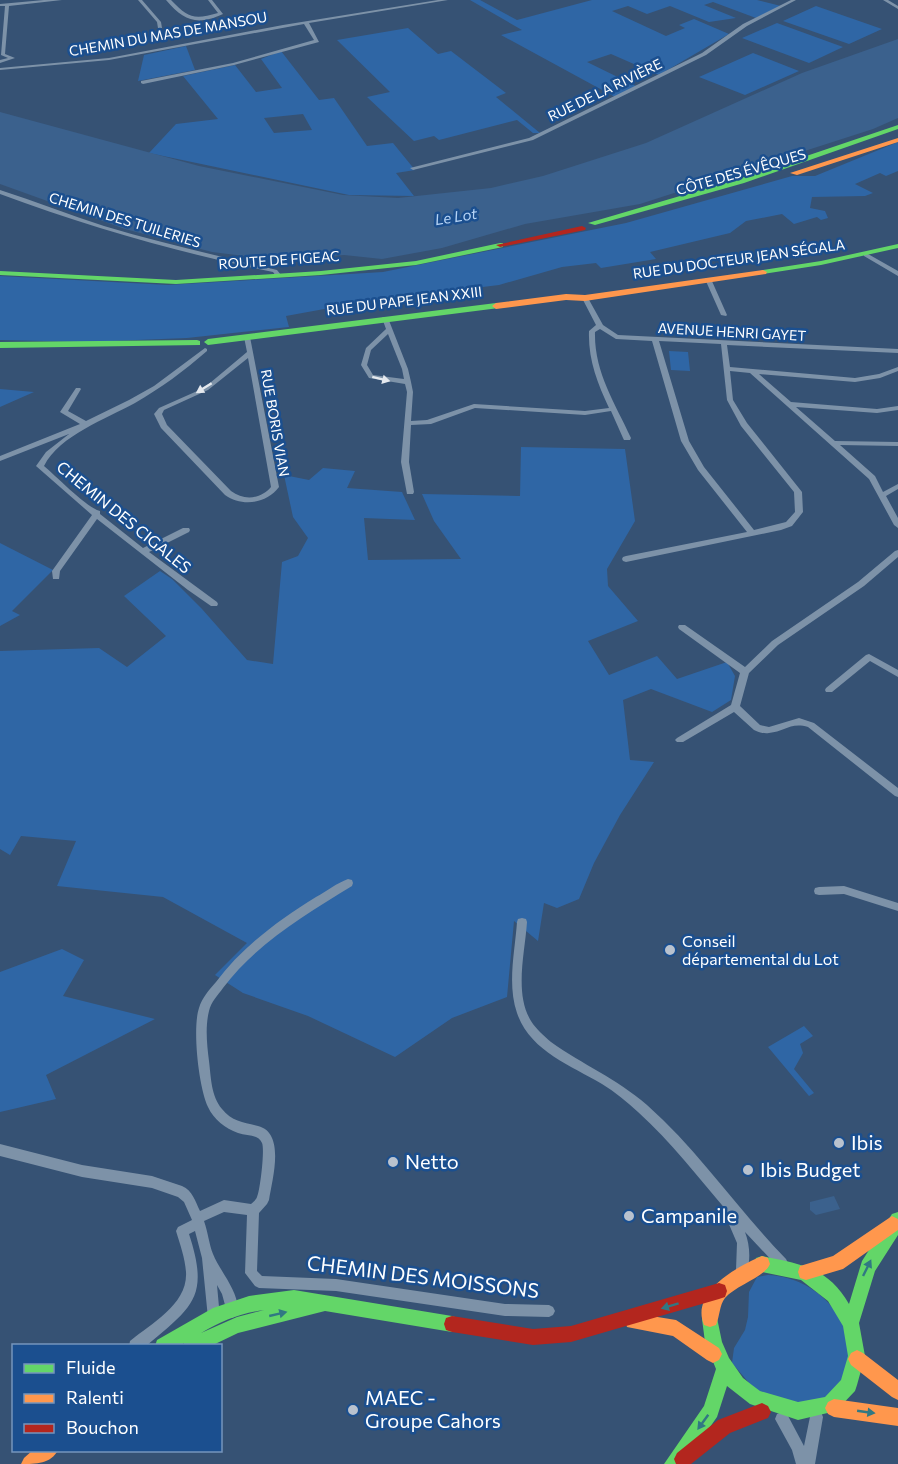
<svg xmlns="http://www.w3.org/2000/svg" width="898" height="1464" font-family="Commissioner,sans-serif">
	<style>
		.green { fill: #2f66a5; fill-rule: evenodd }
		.water { fill: #3b618d }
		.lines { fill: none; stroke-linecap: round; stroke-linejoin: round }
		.street { fill: #7d92a8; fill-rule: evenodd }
		.fast { fill: #63d668; fill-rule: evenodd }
		.slow { fill: #ff974d; fill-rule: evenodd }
		.jam { fill: #b3261e; fill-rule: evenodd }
		.oneway { fill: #e5e9ee }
		.oneway2 { fill: #317883 }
		.poi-dot { fill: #b9c2ce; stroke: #1b4f8f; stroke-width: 2 }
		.labels { text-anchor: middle; stroke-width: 5; stroke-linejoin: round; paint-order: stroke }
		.far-street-label { font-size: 14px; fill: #fff; stroke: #1b4f8f }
		.far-water-label { font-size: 15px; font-style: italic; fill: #b5d3f5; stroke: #1b4f8f }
		.street-label { font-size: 16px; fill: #fff; stroke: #1b4f8f }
		.poi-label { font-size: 16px; fill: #fff; stroke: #1b4f8f; text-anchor: start }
		.near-poi-label { font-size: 20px; fill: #fff; stroke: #1b4f8f; text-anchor: start }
		.near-street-label { font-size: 20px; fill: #fff; stroke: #1b4f8f }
	</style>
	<rect width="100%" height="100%" fill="#365274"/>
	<path class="green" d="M470 0H480L517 20 592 0H757L781 6 756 18 713 2 704 5 736 18 709 22 670 6 647 14 628 6 612 11 666 36 685 28 679 25 694 19 729 34 659 75 611 54 587 62 636 86 615 97 501 35 522 30Z
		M816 6 882 29 849 44 783 21Z
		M777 23 843 47 809 63 742 38Z
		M408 28 438 54 451 51 506 93 496 97 540 133H533L517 120 439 140 434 136 414 141 367 97 390 92 337 40Z
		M186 46 195 70 138 81 144 55Z
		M281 51 319 100 334 98 367 146 393 143 415 170 396 173 414 196 349 195 149 153 176 124 218 119 183 76 235 65 256 92 282 88 261 59ZM303 114 312 130 274 133 264 118Z
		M753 53 799 71 745 95 699 77Z
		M898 142V171L886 176 880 173 855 184 873 193 865 196 812 197 810 208 825 211 828 218 821 220 817 217 794 224 782 214 746 221 730 233 650 252 656 259 601 268 596 263 562 267 499 285 368 301 286 316 289 327 187 338 86 342 0 340V276L168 285 383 272 626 223 792 176H815Z
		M669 351 688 352 690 371 671 370Z
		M0 389 34 392 0 407Z
		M521 447 625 449 635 521 607 569 608 586 638 621 588 641 609 675 657 656 677 679 727 662 735 676 731 700 712 712 651 689 623 700 630 760 654 762 620 815 594 863 579 899 557 908 544 903 538 941 514 921 507 997 452 1018 395 1057 308 1016 243 993 215 975 247 943 163 897 57 886 76 841 21 836 10 855 0 849V651L99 648 127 667 166 636 124 596 160 571 172 579 202 609 247 660 273 664 282 562 298 556 308 538 293 517 284 475 309 480 323 468 355 471 347 488 402 492 415 520 364 518 368 560 461 559 434 521 422 494 520 496Z
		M0 543 53 570 12 611 20 615 0 626Z
		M62 949 84 960 63 996 155 1019 46 1075 56 1099 0 1112V972Z
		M804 1026 813 1036 800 1044 803 1053 794 1069 814 1093 809 1096 768 1047Z
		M768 1275C816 1277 857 1319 849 1369 847 1379 837 1392 832 1402L774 1412 732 1363 734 1348 745 1330 748 1317 749 1292 757 1277Z"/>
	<path class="water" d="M898 39V118L873 129 640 204 525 224 442 248 382 259 344 255 277 260 212 252 125 229 0 184V112L199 166 343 195 398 198 491 188 543 176 646 143 802 73Z
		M834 1196 840 1209 816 1215 810 1210V1202Z"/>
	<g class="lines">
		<path class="street" d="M44 0H62L9 6 5 54 15 58 0 63V60L8 58 1 55 5 6H0V4Z
			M138 0H142L161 22 162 28H158L157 22Z
			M166 0H171C188 18 194 20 218 13L208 0H212L223 14C197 26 184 21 166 0Z
			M438 0H448L309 23 319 42 234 65 143 84 141 83V81L233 63 314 40 304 24 109 60 0 70V68L109 58 283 25Z
			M791 0H796L747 26 706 55 533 140 413 170 410 168 529 138 702 53 743 24Z
			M883 0H888L898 6V9Z
			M0 190C35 201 69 215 104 226 161 243 219 256 277 270L281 275 276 276 273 272C180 253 89 227 0 194Z
			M864 254H868L898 271V276L864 256Z
			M706 278 711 279 727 315 726 316 721 315 705 279Z
			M585 296 588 298 603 325 618 335 898 349V353L727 345 730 367 855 378 879 374 898 367V371L880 378 855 382 759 374 791 402 877 409 898 406V410L877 413 796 407 835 441 898 442V446L840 445 875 476 883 492 898 484V489L886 496 898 518V528L894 525 869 479 750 373 730 371 733 400 747 423 802 492 803 512 792 526 781 530 626 562 623 561 622 559 623 557 626 556 747 532 698 470 681 441 652 341 616 339 600 329 595 332C594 372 615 403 631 438L630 440H624L623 438 611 411 585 415 475 408 431 424 411 425 409 462 414 492 413 494H407L401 462 407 392 405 384 369 378 361 365 366 348 386 329 382 318 383 317 388 318 408 369 411 382 413 392 411 421 427 420 474 404 585 411 609 408C597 382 588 359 589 331L596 325 582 298ZM388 334 402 369 404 379 373 375 367 365 371 350ZM659 341 721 344 727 400 741 426 794 492 795 512 786 522 754 530 704 467 689 441Z
			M247 335 250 337 279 487C266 504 242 507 225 495L161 428 154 414 159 408 204 388 247 352 244 337ZM248 358 271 487C261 499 244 501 231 491L167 425 162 414 164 410 208 390Z
			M205 348 207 349V351C184 371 161 388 135 403 106 419 60 435 44 466 56 476 87 508 100 511V514L143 548 183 528H189L190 530 189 532 149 552 217 602 218 604 217 606H211L188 590 97 519 60 571 59 579H53L52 571 92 515 36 466 46 452 69 434 0 461V456L80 424 60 412 76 388H80L81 389 68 411 86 421 129 400 154 386Z
			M898 550V557L864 586 778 645 749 673 740 706 760 725 769 727 799 718 814 723 898 788V797L895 796 808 727C790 722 784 732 769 733 764 734 758 732 754 730L734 712 683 742H677L675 740 677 738 731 705 740 673 679 629 678 627 679 625H685L745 667 772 641 858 582 895 551Z
			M869 654 898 670V677L870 661 832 692H826L825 690 826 688 866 655Z
			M348 879 352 880 353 883 352 886C305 915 257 943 223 988 218 995 211 1002 209 1011 205 1027 207 1045 209 1061 211 1077 211 1096 222 1109 232 1122 244 1122 258 1126 286 1133 272 1180 269 1200L267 1204 259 1213 257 1271 262 1276 336 1279 505 1304 549 1305 553 1307 555 1311 553 1315 549 1317 505 1316 336 1291 259 1288 255 1286 245 1273 247 1215 224 1212 204 1221C208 1232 209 1244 213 1254 220 1272 244 1297 236 1316L232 1318 228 1316 222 1294 217 1285 220 1318 218 1322 214 1324 210 1322 208 1318 202 1258 195 1231 189 1234C210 1298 192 1307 146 1346H129L130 1341C152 1323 188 1304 186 1272 185 1258 180 1244 176 1231L178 1227 192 1220 184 1202 178 1197 152 1188 82 1177 0 1156V1144L82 1165 152 1176 182 1186C193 1191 195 1201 200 1211L224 1200 251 1204C253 1202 256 1200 257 1197 260 1191 265 1149 262 1143 258 1134 247 1136 238 1133 225 1128 214 1120 208 1107 199 1088 192 1029 199 1008 202 998 209 990 216 982 243 946 279 920 316 897 327 891 337 883 348 879Z
			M844 886 898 903V911L844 894 819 895 815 894 814 891 815 888 819 887Z
			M522 918 526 919 527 922C525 953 514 993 531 1021 536 1029 544 1036 551 1042 583 1065 616 1078 647 1105 699 1151 738 1210 786 1259L788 1263 786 1267 782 1269 778 1267 745 1232C750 1245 751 1261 746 1274L742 1276 738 1274 736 1270 737 1243 725 1215 727 1211C698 1177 671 1142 638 1112 627 1102 615 1092 602 1084 570 1065 530 1051 517 1013 507 984 515 951 517 922L518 919Z
			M816 1410 821 1412 823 1417 815 1464H796L792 1450 775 1419 777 1414 782 1412 787 1414 804 1446 811 1412Z"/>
		<path class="fast" d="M898 125V129L744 183 595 225 588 223 738 179Z
			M500 243H503V247L416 265 321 275 176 284 0 275V271L176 280 321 271 416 261Z
			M898 244V248L821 265 763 274 759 272 763 270 821 261Z
			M496 303 500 306 499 308 208 345 204 342 208 339Z
			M197 340 200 341V345L0 348V342Z
			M898 1212V1235L875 1271 859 1323 865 1356 857 1385 855 1391 836 1411 798 1420 750 1404 727 1386 717 1417 684 1464H664L704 1406 716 1369 705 1342 702 1319 704 1313 710 1311 716 1313 722 1342 729 1358 743 1378 752 1385 760 1391 798 1402 825 1397 841 1380 848 1356 843 1326 828 1301 801 1280 762 1272 756 1270 754 1264 756 1258 762 1256C800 1264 828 1267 849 1304L862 1261 892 1214Z
			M294 1290 452 1316 458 1318 460 1324 458 1330 452 1332 325 1311 238 1333 211 1346H183L184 1343 180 1346H155L157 1340 213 1308 249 1296ZM264 1310 237 1317 201 1333C221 1321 241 1313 264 1310Z"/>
		<path class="slow" d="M898 138V142L797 175 790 173Z
			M763 270 767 272 766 274 585 301 566 300 496 309 492 306 496 303 566 294 585 295Z
			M892 1216 898 1219V1230L843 1269 806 1280 800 1278 798 1272 800 1266 833 1256Z
			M762 1256 768 1258 770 1264C765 1277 736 1285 725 1298 719 1306 720 1316 716 1325L710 1327 704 1325C690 1292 738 1266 762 1256Z
			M633 1313 676 1320 719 1348 722 1354 719 1360 713 1363 707 1360 673 1336 627 1327 625 1321 627 1315Z
			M857 1350 863 1353 898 1380V1400L892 1397 851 1365 848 1359 851 1353Z
			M834 1399 898 1408V1426L834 1417 828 1414 825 1408 828 1402Z
			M33 1450H58C51 1464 36 1464 21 1464L24 1458Z"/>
		<path class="jam" d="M582 226 586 228 585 230 500 247 496 245Z
			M719 1283 725 1285 727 1291 725 1297 719 1299 571 1342 533 1345 452 1332 446 1330 444 1324 446 1318 452 1316 533 1329 571 1326Z
			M762 1403 768 1406 771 1412 768 1418 730 1433 691 1464H676L674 1459 677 1453 718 1420Z"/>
	</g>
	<defs><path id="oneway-solid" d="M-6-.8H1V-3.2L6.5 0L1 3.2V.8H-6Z" transform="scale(1.5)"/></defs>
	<g class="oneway">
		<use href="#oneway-solid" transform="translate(381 379) rotate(14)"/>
		<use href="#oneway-solid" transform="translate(204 388) rotate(148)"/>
	</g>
	<g class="oneway2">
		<use href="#oneway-solid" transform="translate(867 1268) rotate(-64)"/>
		<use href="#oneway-solid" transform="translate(670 1306) rotate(163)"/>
		<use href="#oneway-solid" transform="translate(278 1314) rotate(-13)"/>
		<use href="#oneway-solid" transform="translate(866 1412) rotate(8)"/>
		<use href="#oneway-solid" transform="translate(703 1422) rotate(126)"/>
	</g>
	<g class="poi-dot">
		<circle cx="670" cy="950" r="6"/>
		<circle cx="839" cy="1143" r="6"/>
		<circle cx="393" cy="1162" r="6"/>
		<circle cx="748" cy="1170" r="6"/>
		<circle cx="629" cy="1216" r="6"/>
		<circle cx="353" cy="1410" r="6"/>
	</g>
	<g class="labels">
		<g class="far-street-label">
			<text transform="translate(168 34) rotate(-10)" y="5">CHEMIN DU MAS DE MANSOU</text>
			<text transform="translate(605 90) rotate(-26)" y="5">RUE DE LA RIVIÈRE</text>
			<text transform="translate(741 172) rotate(-16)" y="5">CÔTE DES ÉVÊQUES</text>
			<text transform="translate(125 220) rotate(17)" y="5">CHEMIN DES TUILERIES</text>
			<text transform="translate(739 259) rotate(-8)" y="5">RUE DU DOCTEUR JEAN SÉGALA</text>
			<text transform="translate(279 260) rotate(-4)" y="5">ROUTE DE FIGEAC</text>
			<text transform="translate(404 301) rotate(-7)" y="5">RUE DU PAPE JEAN XXIII</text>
			<text transform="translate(732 332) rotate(3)" y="5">AVENUE HENRI GAYET</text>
			<text transform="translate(275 423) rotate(80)" y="5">RUE BORIS VIAN</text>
		</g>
		<g class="far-water-label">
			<text transform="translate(456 217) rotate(-9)" y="5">Le Lot</text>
		</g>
		<g class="street-label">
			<text transform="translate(124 517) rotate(39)" y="6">CHEMIN DES CIGALES</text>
		</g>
		<g class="poi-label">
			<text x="682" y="947">Conseil<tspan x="682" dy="18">départemental du Lot</tspan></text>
		</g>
		<g class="near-poi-label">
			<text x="851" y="1150">Ibis</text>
			<text x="405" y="1169">Netto</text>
			<text x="760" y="1177">Ibis Budget</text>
			<text x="641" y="1223">Campanile</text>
			<text x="365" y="1405">MAEC -<tspan x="365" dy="23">Groupe Cahors</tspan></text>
		</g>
		<g class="near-street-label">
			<text transform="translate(423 1277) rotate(7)" y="7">CHEMIN DES MOISSONS</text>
		</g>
	</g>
	<rect x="12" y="1344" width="210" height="108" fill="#1b4f8f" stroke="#7695bc" stroke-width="1.5"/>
	<rect x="24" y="1364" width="30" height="9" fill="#63d668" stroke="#7695bc" stroke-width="1.5"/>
	<text x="66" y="1374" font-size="18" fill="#ffffff">Fluide</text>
	<rect x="24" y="1394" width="30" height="9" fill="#ff974d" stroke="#7695bc" stroke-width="1.5"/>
	<text x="66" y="1404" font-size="18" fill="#ffffff">Ralenti</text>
	<rect x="24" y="1424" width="30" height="9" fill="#b3261e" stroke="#7695bc" stroke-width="1.5"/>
	<text x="66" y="1434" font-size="18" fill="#ffffff">Bouchon</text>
</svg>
